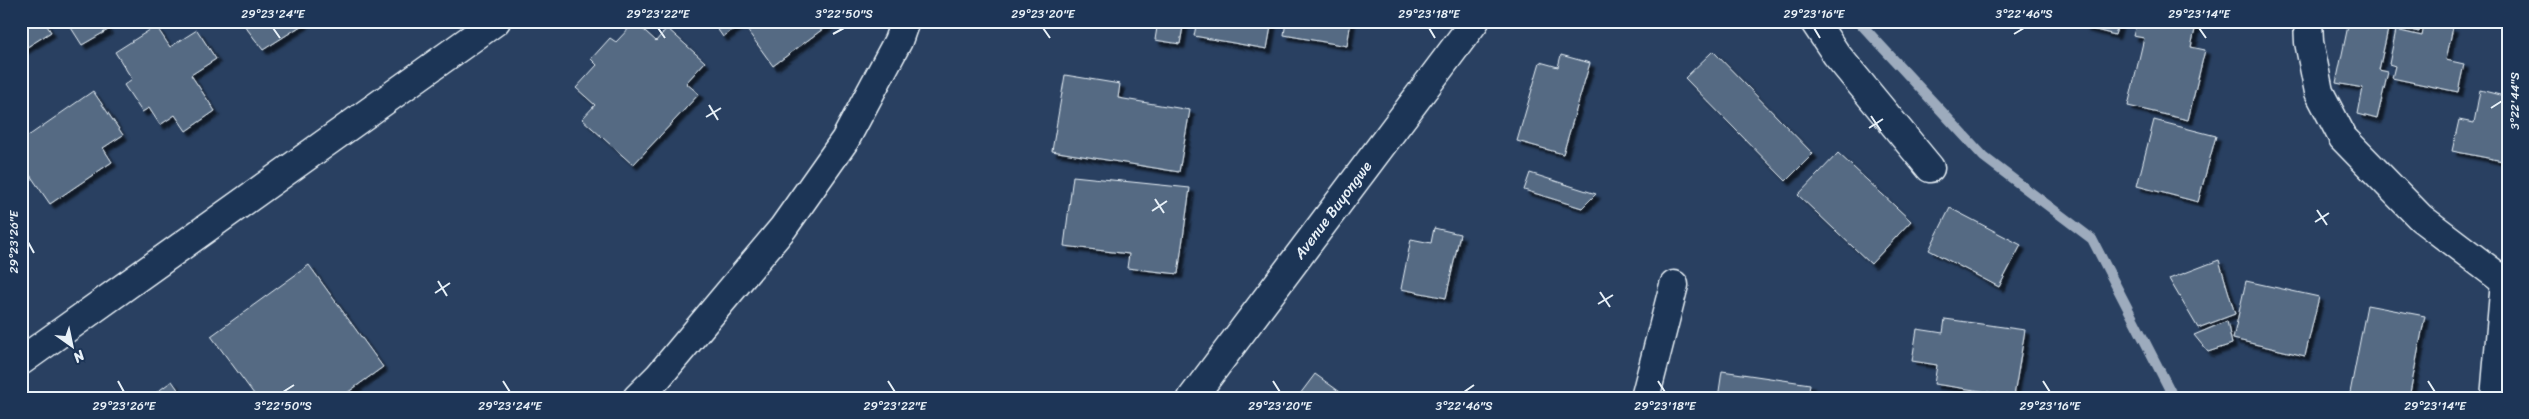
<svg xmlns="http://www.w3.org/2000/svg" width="2529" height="419" font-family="Sriracha,sans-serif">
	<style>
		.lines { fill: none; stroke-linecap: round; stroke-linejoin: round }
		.stream { stroke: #9dabbd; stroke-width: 10 }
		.building { fill: #556a83; stroke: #e8f1f8; filter: url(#shadow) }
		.minor-casing { stroke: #e8f1f8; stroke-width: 31 }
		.minor { stroke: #1d3557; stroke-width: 28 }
		.ticks { fill: none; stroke: #e8f1f8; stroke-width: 2 }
		.labels { text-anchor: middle; stroke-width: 4; stroke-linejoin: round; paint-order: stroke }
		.street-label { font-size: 15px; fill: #e8f1f8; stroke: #1d3557 }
		.neatline { fill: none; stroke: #e8f1f8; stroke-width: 2 }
		.ticks-label { font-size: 12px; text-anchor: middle; fill: #e8f1f8 }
	</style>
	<defs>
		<filter id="shadow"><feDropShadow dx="4.5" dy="4.5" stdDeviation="1" flood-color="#0009"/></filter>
	</defs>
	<rect width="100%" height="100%" fill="#294061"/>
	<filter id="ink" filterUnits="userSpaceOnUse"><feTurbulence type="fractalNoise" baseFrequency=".02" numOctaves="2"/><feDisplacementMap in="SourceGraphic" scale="10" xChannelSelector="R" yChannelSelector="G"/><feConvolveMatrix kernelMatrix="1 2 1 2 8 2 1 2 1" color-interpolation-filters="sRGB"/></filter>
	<g filter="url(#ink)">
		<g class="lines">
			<path class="stream" d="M1858 21 1984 157 2092 239 2174 398"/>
		</g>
		<path class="building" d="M21 21H44L51 32 21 51Z
			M70 21H103L108 30 82 45 68 23Z
			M241 21H302L304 24 263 50Z
			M712 21H830L831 23 773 66 742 23 723 37Z
			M1158 21H1184L1180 44 1155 40Z
			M1197 21H1272L1267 49 1194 36Z
			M1286 21H1351L1347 46 1284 35Z
			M2086 21H2119L2115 35 2084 27Z
			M2137 21H2197L2191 47 2205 50 2188 120 2128 106 2144 38 2133 36Z
			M2349 21H2422L2419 32 2389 25 2379 70 2388 72 2377 119 2358 114 2363 88 2336 83Z
			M2425 21 2453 27 2446 60 2464 64 2458 92 2392 78 2395 66 2389 64 2396 30 2422 36Z
			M635 22 656 41 667 28 705 62 686 83 699 94 633 165 582 119 595 105 576 88 597 65 591 59 610 38 616 42Z
			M156 26 170 47 197 30 216 59 191 75 215 111 186 131 175 115 160 125 149 108 142 112 124 85 132 79 115 52Z
			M1713 51 1813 154 1786 181 1685 78Z
			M1561 55 1590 63 1563 154 1517 141 1540 62 1558 67Z
			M1065 75 1120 84 1118 98 1190 110 1179 172 1052 151Z
			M2480 90 2508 97V162L2452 151 2459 120 2474 123Z
			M93 91 123 135 103 148 112 162 50 204 21 162V141Z
			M2154 120 2216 136 2198 202 2137 186Z
			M1838 153 1911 221 1871 264 1798 195Z
			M1530 173 1596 194 1582 208 1524 190Z
			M1073 176 1190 188 1178 274 1127 268 1129 254 1064 246Z
			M1950 208 2021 245 1999 287 1929 250Z
			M1434 228 1460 234 1446 298 1401 289 1411 239 1431 243Z
			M2219 260 2235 314 2198 328 2169 279Z
			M309 265 383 367 340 398H257L211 336Z
			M2246 281 2319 297 2305 356 2233 339Z
			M2367 305 2425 316 2409 398H2349Z
			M1945 319 2025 330 2014 396 1934 384 1937 365 1912 361 1917 329 1943 333Z
			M2227 321 2232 344 2208 352 2194 335Z
			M1722 371 1810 384 1808 398H1718Z
			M1315 374 1347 397 1346 398H1297Z
			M172 381 184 398H149Z"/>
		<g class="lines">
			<defs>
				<path id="minor" d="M1814 21 1836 54 1930 168
					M2308 21 2309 42 2319 92 2343 138 2421 218 2508 284
					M21 361 496 21
					M637 398 659 376 783 228 845 140 898 41 905 21
					M1192 398 1475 21
					M1645 398 1674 285
					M2495 398 2505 281"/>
			</defs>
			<use href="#minor" class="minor-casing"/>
			<use href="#minor" class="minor"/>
		</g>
	</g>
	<path class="ticks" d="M273 28 280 38M658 28 665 38M1043 28 1050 38M1429 28 1435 38M1814 28 1820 38M2199 28 2206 38M833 34 844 28M2014 34 2024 28M709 105 718 120M2491 108 2502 101M1871 116 1881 131M706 117 721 108M1869 128 1883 119M1155 199 1164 213M2317 210 2327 225M1152 211 1167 201M2315 222 2329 213M28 242 34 253M438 281 447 296M1600 292 1610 307M435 293 450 283M1598 304 1613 295M118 381 124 392M503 381 510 392M888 381 895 392M1273 381 1280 392M1658 381 1665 392M2043 381 2050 392M2428 381 2435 392M283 392 294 385M1464 392 1474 385"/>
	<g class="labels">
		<g class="street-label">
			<text transform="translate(1333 210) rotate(-53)" y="5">Avenue Buyongwe</text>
		</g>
	</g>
	<rect width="2529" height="419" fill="none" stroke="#1d3557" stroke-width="55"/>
	<g transform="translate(72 346) rotate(147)" stroke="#1d3557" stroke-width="4" paint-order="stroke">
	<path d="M0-4L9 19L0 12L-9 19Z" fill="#e8f1f8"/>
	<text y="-8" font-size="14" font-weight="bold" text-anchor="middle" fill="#e8f1f8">N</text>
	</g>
	<rect x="28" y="28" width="2474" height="364" class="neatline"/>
	<g class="ticks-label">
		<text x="273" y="18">29°23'24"E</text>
		<text x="658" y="18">29°23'22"E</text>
		<text x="844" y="18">3°22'50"S</text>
		<text x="1043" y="18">29°23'20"E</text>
		<text x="1429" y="18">29°23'18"E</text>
		<text x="1814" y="18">29°23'16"E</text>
		<text x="2024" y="18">3°22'46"S</text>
		<text x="2199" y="18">29°23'14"E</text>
		<text transform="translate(2515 101) rotate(-90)" y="4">3°22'44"S</text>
		<text transform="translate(14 242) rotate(-90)" y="4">29°23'26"E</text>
		<text x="124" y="410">29°23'26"E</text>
		<text x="283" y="410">3°22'50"S</text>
		<text x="510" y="410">29°23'24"E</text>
		<text x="895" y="410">29°23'22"E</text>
		<text x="1280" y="410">29°23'20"E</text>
		<text x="1464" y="410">3°22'46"S</text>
		<text x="1665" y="410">29°23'18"E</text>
		<text x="2050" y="410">29°23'16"E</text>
		<text x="2435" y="410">29°23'14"E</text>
	</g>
</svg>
